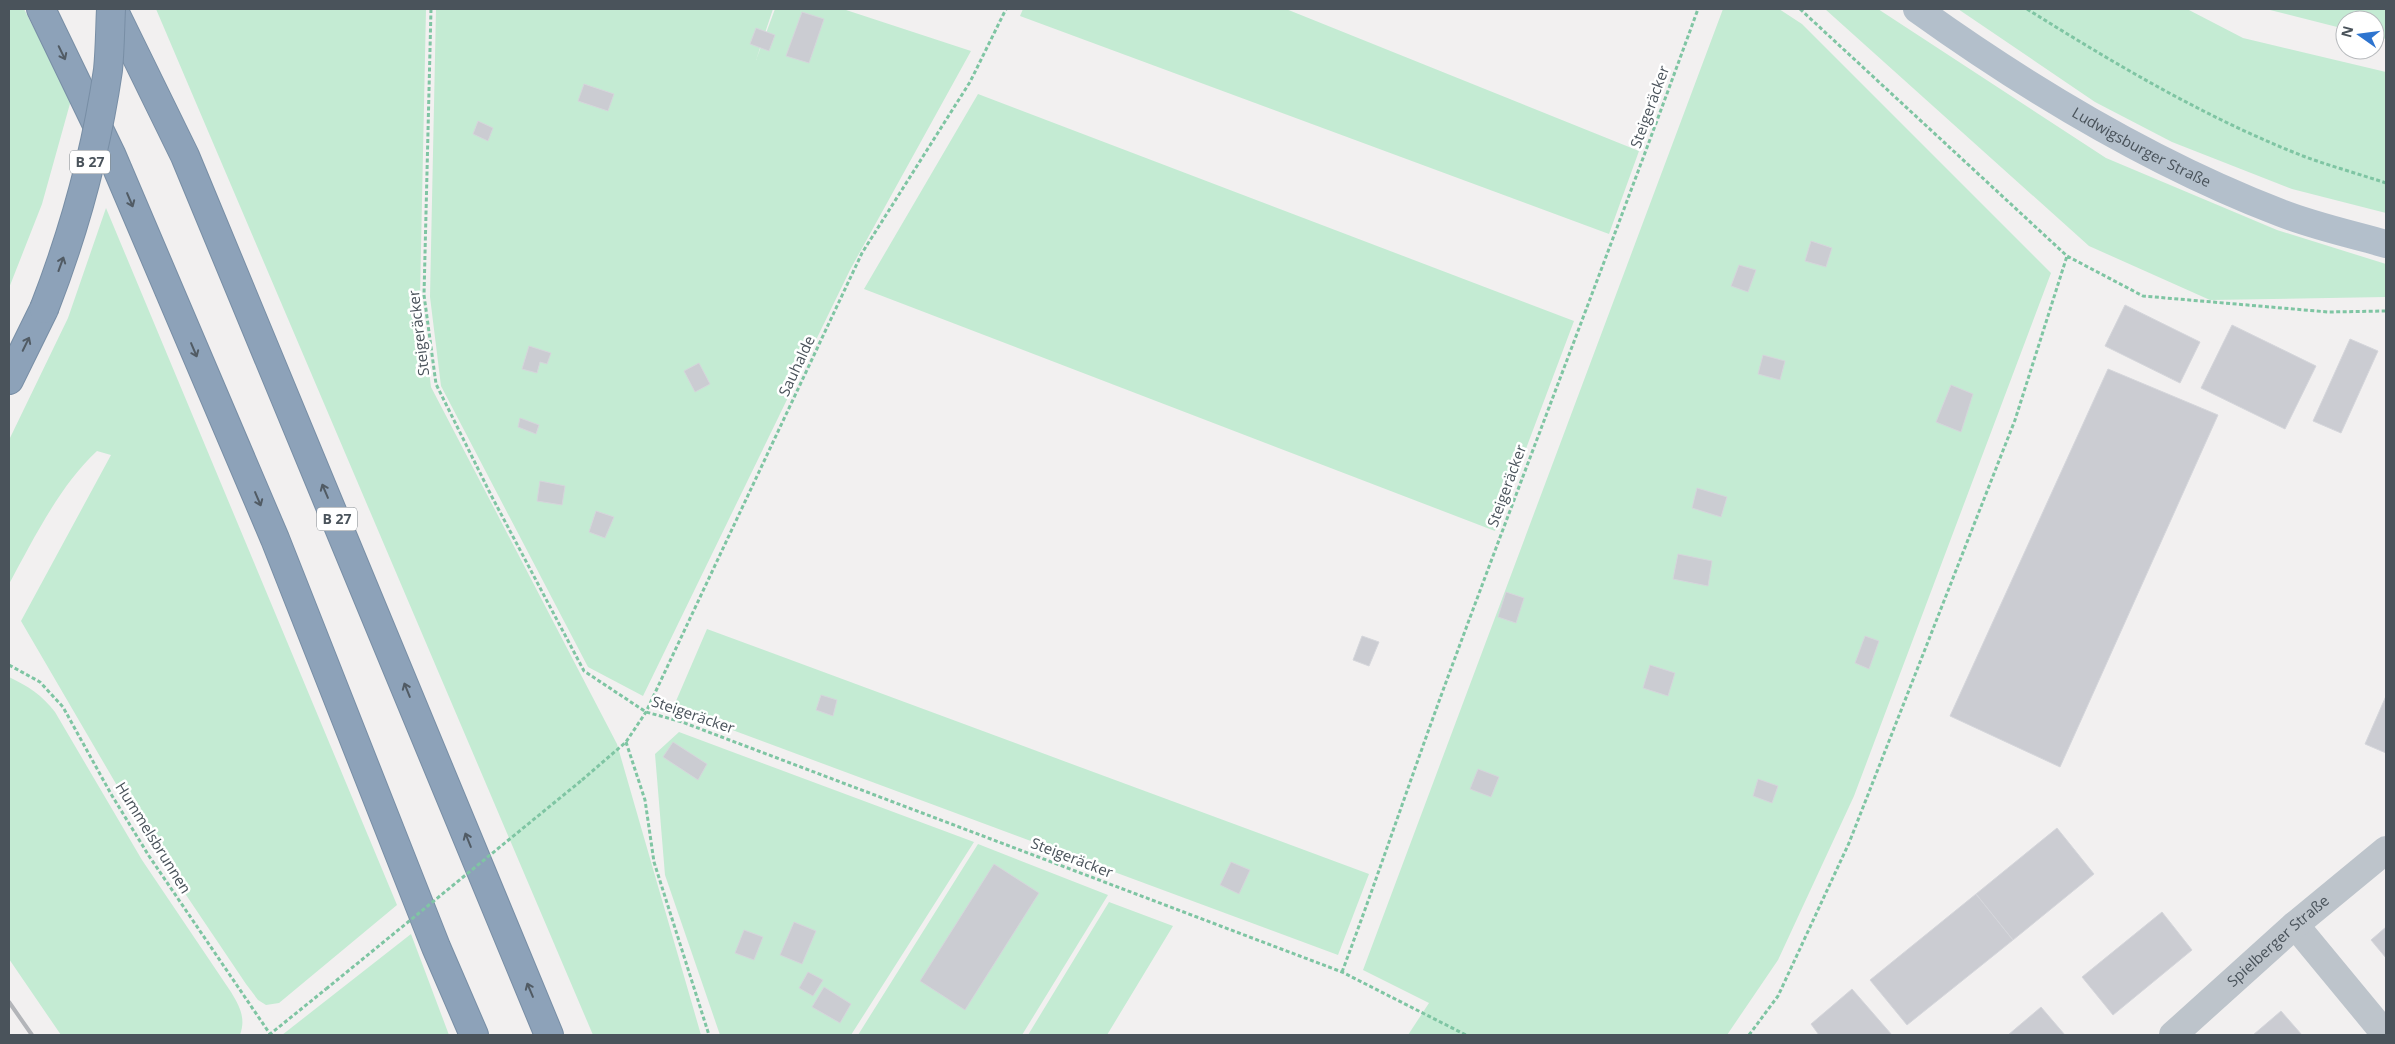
<svg xmlns="http://www.w3.org/2000/svg" width="2395" height="1044" font-family="'Open Sans',sans-serif">
	<style>
		.green { fill: #c4ebd3 }
		.building { fill: #cbccd2; stroke: #d5d6db }
		.lines { fill: none; stroke-linecap: round; stroke-linejoin: round }
		.highway-casing { stroke: #788ea5; stroke-width: 30 }
		.path { stroke: #7fc5a3; stroke-width: 3; stroke-dasharray: 4 2.5; stroke-linecap: butt }
		.minor { stroke: #bdc4cb; stroke-width: 28 }
		.major { stroke: #b3bfcb; stroke-width: 28 }
		.highway { stroke: #8da2b9; stroke-width: 28 }
		.rail { stroke: #b3b5b9; stroke-width: 4 }
		.highway-bridge-casing { stroke: #788ea5; stroke-width: 30; stroke-linecap: butt }
		.path-bridge { stroke: #7fc5a3; stroke-width: 3; stroke-dasharray: 4 2.5; stroke-linecap: butt }
		.highway-bridge { stroke: #8da2b9; stroke-width: 28 }
		.oneway { stroke: #515b64 }
		.labels { text-anchor: middle; stroke-width: 5; stroke-linejoin: round; paint-order: stroke }
		.shield { fill: #fff; stroke: #80878c; stroke-width: 1 }
		.shield-label { font-size: 14px; font-weight: bold; fill: #4a535b }
		.street-label { font-size: 15px; fill: #4a535b; stroke: #fff }
	</style>
	<rect width="100%" height="100%" fill="#f2f0f0"/>
	<path class="green" d="M9 9H24L71 100 42 204 9 288Z
		M156 9H426L420 298 431 387 617 744 701 1035H593Z
		M436 9H773L756 60 775 9H843L971 51 850 270 643 696 588 667 441 386 430 297Z
		M1023 9H1286L1639 151 1609 234 1020 16Z
		M1723 9H1779L1802 24 2051 273 1854 796 1778 960 1727 1035H1408L1429 1003 1363 970Z
		M1825 9H1878L2106 158 2277 230 2386 264V297L2210 300 2089 246Z
		M1958 9H2187L2243 38 2386 72V213L2292 189 2172 142 2095 102Z
		M2266 9H2386V39L2375 36V20H2345V29Z
		M978 94 1574 321 1495 531 864 289Z
		M106 208 397 905 279 1003 266 1005 258 1000 246 984 176 880 119 789 21 621 111 455 97 451C60 485 33 540 9 584V440L68 318Z
		M707 629 1369 874 1338 955 673 708Z
		M9 677C28 686 42 695 55 712L142 860 231 992C240 1007 246 1018 240 1035H61L9 959Z
		M679 732 974 842 851 1035H720L665 875 655 754Z
		M978 844 1108 895 1022 1035H858Z
		M1109 902 1173 926 1107 1035H1028Z
		M411 934 449 1035H282Z"/>
	<path class="building" d="M802 12 824 19 809 63 786 56Z
		M756 28 775 35 769 51 750 44Z
		M584 84 614 94 608 111 578 101Z
		M478 121 493 128 488 141 473 134Z
		M1811 241 1832 248 1826 267 1805 261Z
		M1739 265 1756 270 1748 292 1731 286Z
		M2125 305 2200 342 2180 383 2105 346Z
		M2232 325 2316 366 2285 429 2201 388Z
		M2350 339 2378 351 2341 433 2313 421Z
		M529 346 551 353 547 364 540 362 537 373 522 369Z
		M1763 355 1785 361 1780 380 1758 374Z
		M699 363 710 384 695 392 684 371Z
		M2108 369 2218 415 2060 767 1950 716Z
		M1951 385 1973 394 1961 432 1936 422Z
		M520 418 539 425 536 434 518 427Z
		M540 481 565 486 562 505 537 501Z
		M1697 488 1727 497 1721 517 1692 508Z
		M596 511 614 517 605 538 589 532Z
		M1678 554 1712 561 1708 586 1673 579Z
		M1506 592 1524 598 1516 623 1498 617Z
		M1362 636 1379 642 1369 666 1353 660Z
		M1865 636 1879 641 1869 669 1855 663Z
		M1650 665 1675 673 1668 696 1643 688Z
		M821 695 837 700 833 716 816 710Z
		M2386 696V753L2365 744Z
		M673 742 707 764 698 780 663 757Z
		M1478 769 1499 777 1491 797 1470 789Z
		M1758 779 1778 786 1772 803 1753 796Z
		M2057 828 2094 874 2013 940 1976 894Z
		M1231 862 1250 870 1239 894 1220 885Z
		M994 864 1039 893 965 1010 920 981Z
		M1976 894 2013 940 1907 1025 1870 980Z
		M2162 912 2192 950 2113 1015 2082 977Z
		M794 922 816 931 802 964 780 955Z
		M2386 927V958L2371 940Z
		M744 930 763 937 754 960 735 953Z
		M808 972 823 980 813 996 799 988Z
		M824 987 851 1004 840 1023 812 1007Z
		M1852 989 1892 1035H1819L1811 1024Z
		M2041 1007 2065 1035H2008Z
		M2281 1011 2302 1035H2253Z"/>
	<g class="lines">
		<defs>
			<path id="highway" d="M41 9 111 154 275 539 436 947 474 1035
				M113 9 185 156 549 1035
				M9 380 44 309"/>
		</defs>
		<use href="#highway" class="highway-casing"/>
		<path class="path" d="M431 9 424 295 436 384 491 495 584 671 646 712 682 722 1342 972 1466 1035
			M1800 9 2067 256 2143 296 2328 312 2386 311
			M2027 9C2115 64 2206 118 2303 156 2330 166 2359 174 2386 183
			M9 665 40 682 63 707 111 794 149 856 270 1034
			M626 742 645 800 654 862 709 1035
			M582 780 626 742 646 712 862 253 970 82 1006 9
			M1342 972C1380 871 1414 768 1452 666 1533 447 1618 229 1698 9
			M269 1035 326 989
			M1749 1035 1778 996 1849 843 2015 420 2067 256"/>
		<g class="minor">
			<path d="M2295 925 2386 1035"/>
			<path id="s1" d="M2173 1035 2295 925 2386 850"/>
		</g>
		<path class="major" id="s2" d="M1917 9C2030 90 2151 163 2281 213 2314 226 2351 234 2386 244"/>
		<use href="#highway" class="highway"/>
		<path class="rail" d="M9 1002 32 1035"/>
		<defs>
			<path id="highway-bridge" d="M44 309C74 232 96 152 108 70 110 50 110 29 111 9"/>
		</defs>
		<use href="#highway-bridge" class="highway-bridge-casing"/>
		<path class="path-bridge" d="M326 989 582 780"/>
		<use href="#highway-bridge" class="highway-bridge"/>
	</g>
	<defs><path id="oneway-shaft" d="M-6 0H5M1.5-3L5.5 0L1.5 3" fill="none" stroke-width="1.6" stroke-linecap="round" stroke-linejoin="round" transform="scale(1.25)"/></defs>
	<g class="oneway">
		<use href="#oneway-shaft" transform="translate(62 53) rotate(64)"/>
		<use href="#oneway-shaft" transform="translate(130 200) rotate(67)"/>
		<use href="#oneway-shaft" transform="translate(61 264) rotate(-70)"/>
		<use href="#oneway-shaft" transform="translate(26 344) rotate(-64)"/>
		<use href="#oneway-shaft" transform="translate(194 350) rotate(67)"/>
		<use href="#oneway-shaft" transform="translate(325 491) rotate(-113)"/>
		<use href="#oneway-shaft" transform="translate(258 499) rotate(67)"/>
		<use href="#oneway-shaft" transform="translate(407 690) rotate(-112)"/>
		<use href="#oneway-shaft" transform="translate(468 840) rotate(-112)"/>
		<use href="#oneway-shaft" transform="translate(530 990) rotate(-113)"/>
	</g>
	<g class="labels">
		<g class="shield">
			<rect x="70" y="150.5" width="40" height="23" rx="4"/>
			<rect x="317" y="507.5" width="40" height="23" rx="4"/>
		</g>
		<g class="shield-label">
			<text x="90" y="167">B 27</text>
			<text x="337" y="524">B 27</text>
		</g>
		<g class="street-label">
			<text transform="translate(1650 107) rotate(-70)" y="5">Steigeräcker</text>
			<text dy="5" stroke="none"><textPath href="#s2" startOffset="264">Ludwigsburger Straße</textPath></text>
			<text transform="translate(419 333) rotate(-97)" y="5">Steigeräcker</text>
			<text transform="translate(797 366) rotate(-65)" y="5">Sauhalde</text>
			<text transform="translate(1507 486) rotate(-70)" y="5">Steigeräcker</text>
			<text transform="translate(693 715) rotate(19)" y="5">Steigeräcker</text>
			<text transform="translate(153 838) rotate(58)" y="5">Hummelsbrunnen</text>
			<text transform="translate(1072 858) rotate(21)" y="5">Steigeräcker</text>
			<text dy="5" stroke="none"><textPath href="#s1" startOffset="141">Spielberger Straße</textPath></text>
		</g>
	</g>
	<rect width="2395" height="1044" fill="none" stroke="#4a535b" stroke-width="20"/>
	<g transform="translate(2360 35) rotate(284)"><circle r="24" fill="#ffffff" stroke="#b7babd"/>
	<path d="M0-4L9 19L0 12L-9 19Z" fill="#2d74cf"/>
	<text y="-8" font-size="14" font-weight="bold" text-anchor="middle" fill="#4a535b">N</text>
	</g>
</svg>
